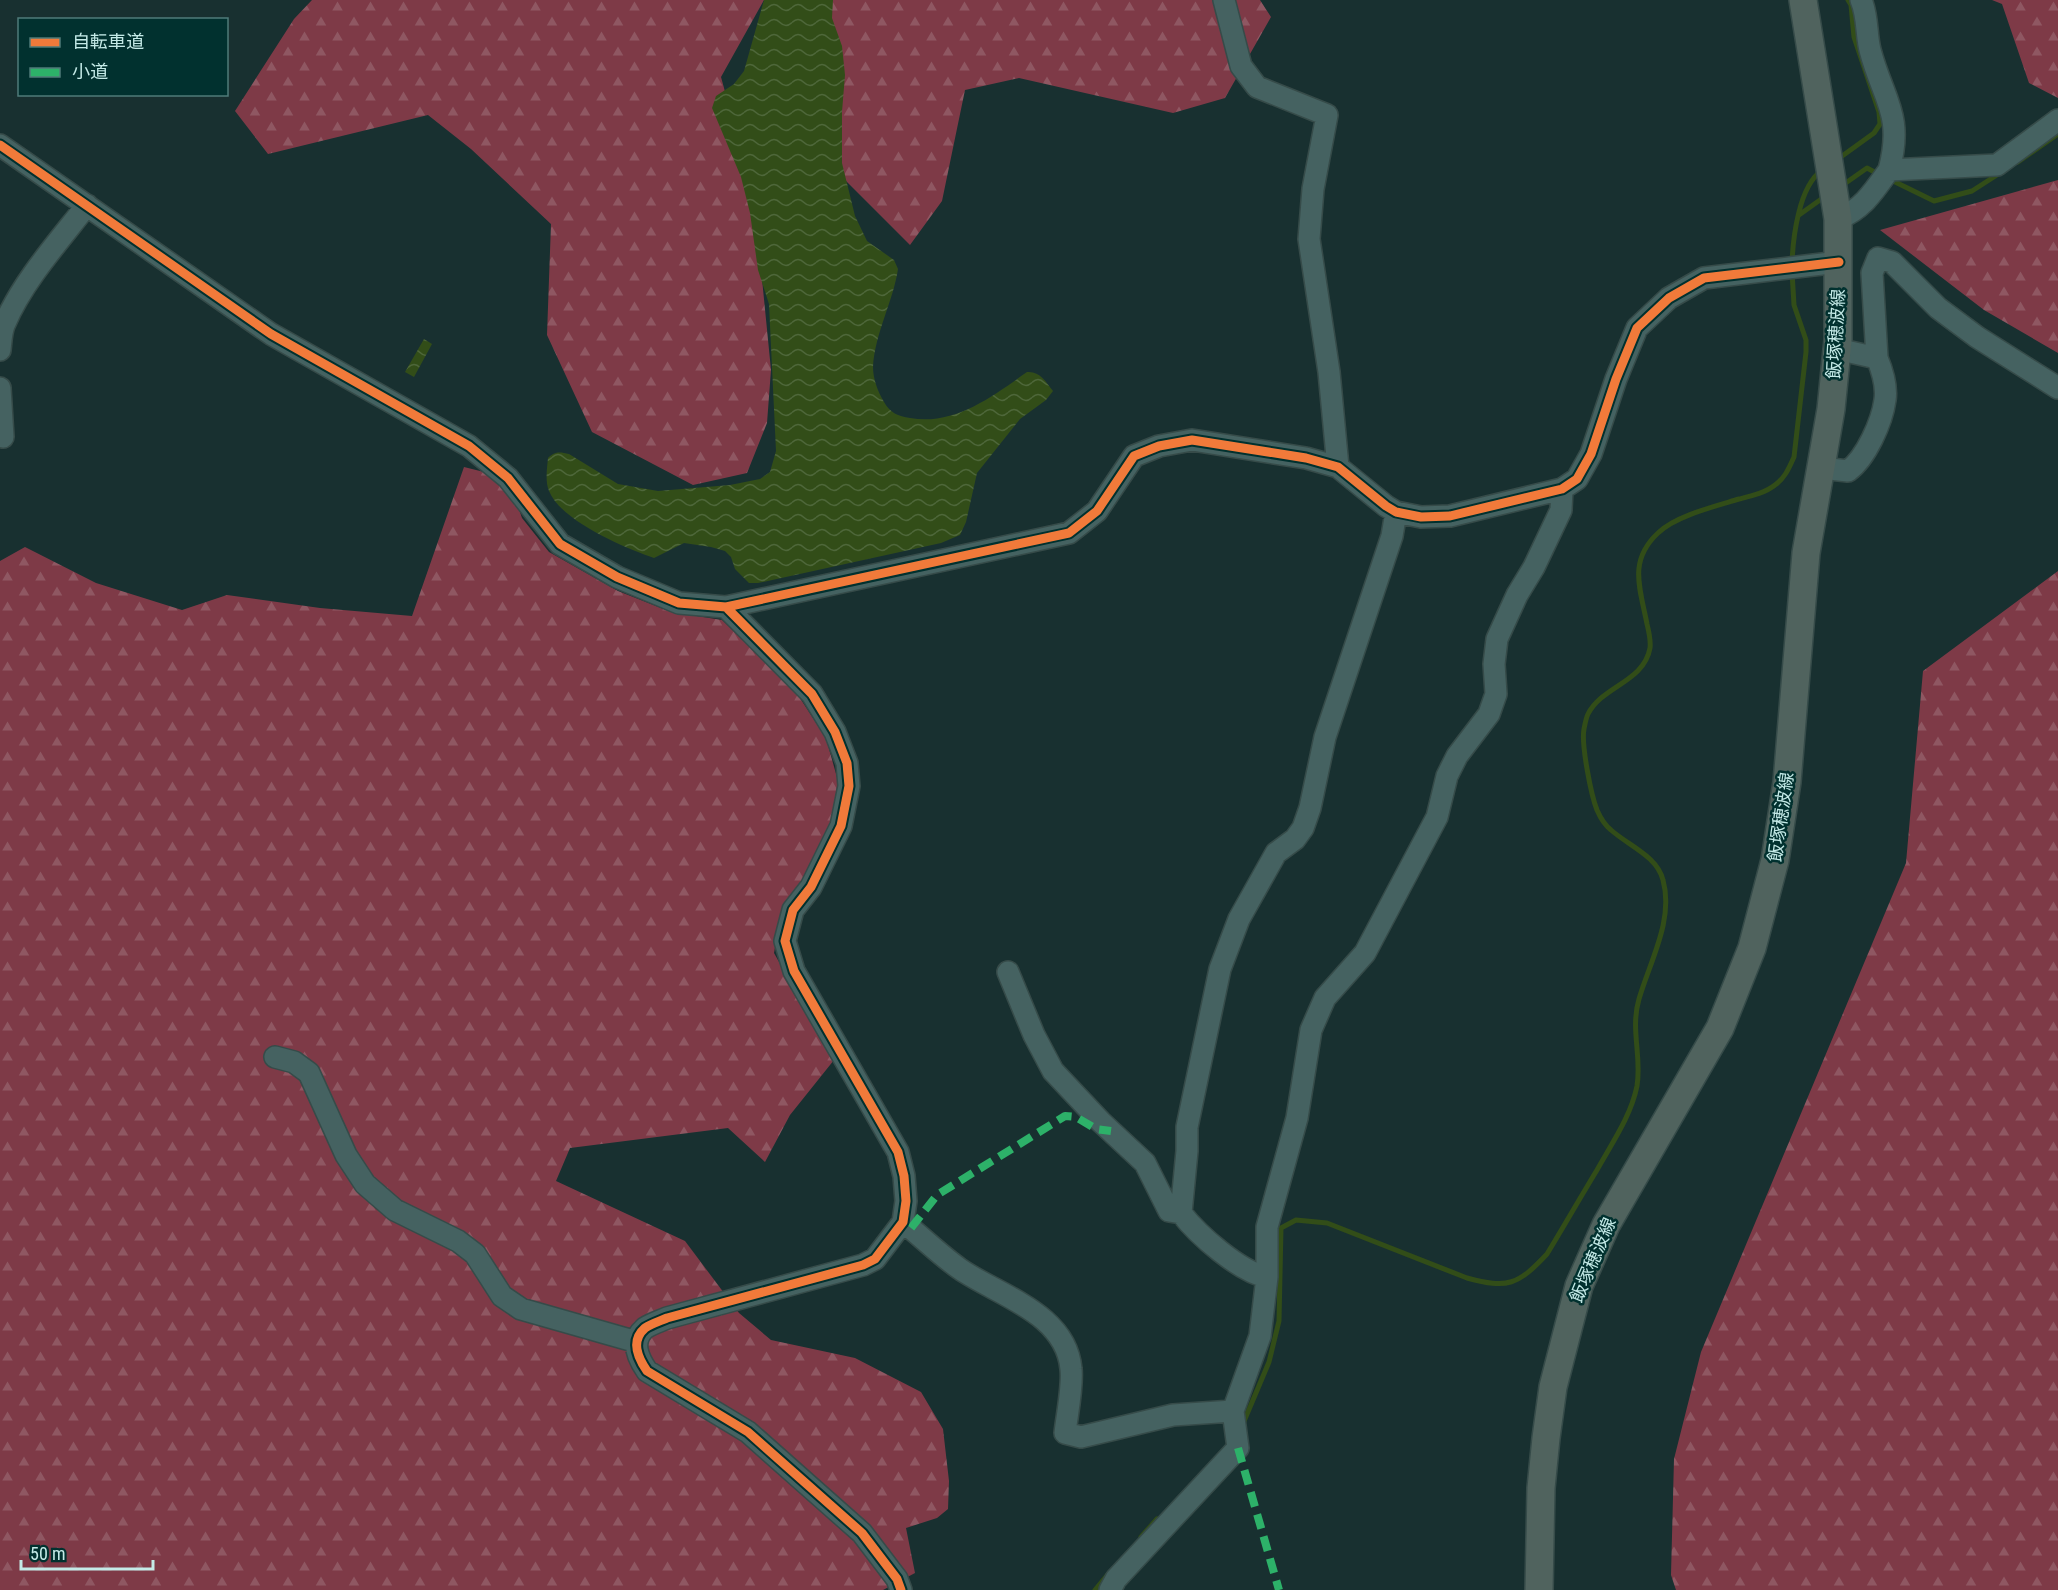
<svg xmlns="http://www.w3.org/2000/svg" width="2058" height="1590" font-family="'Roboto Condensed','Noto Sans JP',sans-serif">
	<style>
		.forest { fill: url(#forest-firs) }
		.water { fill: url(#water-waves) }
		.lines { fill: none; stroke-linecap: round; stroke-linejoin: round }
		.stream { stroke: #324d18; stroke-width: 5 }
		.minor-casing { stroke: #364b49; stroke-width: 24 }
		.major-casing { stroke: #364b49; stroke-width: 30 }
		.minor { stroke: #456261; stroke-width: 21 }
		.major { stroke: #50635e; stroke-width: 27 }
		.quiet { stroke: #2db169; stroke-width: 8; stroke-dasharray: 15 8; stroke-linecap: butt }
		.cycleway-casing { stroke: #01312f; stroke-width: 13 }
		.cycleway { stroke: #f17a3a; stroke-width: 9 }
		.labels { text-anchor: middle; stroke-width: 5; stroke-linejoin: round; paint-order: stroke }
		.street-label { font-size: 18px; fill: #c4eae7; stroke: #01312f }
	</style>
	<defs>
		<pattern id="forest-firs" width="22" height="20" patternUnits="userSpaceOnUse" patternTransform="scale(1.5)"><rect width="22" height="20" fill="#7e3a47"/><path d="M5 1l3.5 6h-7zM16 11l3.5 6h-7z" fill="#8f5762"/></pattern>
		<pattern id="water-waves" width="16" height="10" patternUnits="userSpaceOnUse" patternTransform="scale(1.5)"><rect width="16" height="10" fill="#324d18"/><path d="M0 5q4-4 8 0t8 0" fill="none" stroke="#4e673a"/></pattern>
	</defs>
	<rect width="100%" height="100%" fill="#183030"/>
	<path class="forest" d="M312 0H764L721 77 754 198 771 370 767 423 747 473 693 485 592 432 547 335 551 224 471 149 428 115 268 154 235 111 294 19Z
		M815 0H1260L1271 17 1225 98 1173 113 1019 78 965 90 942 201 910 245 836 171Z
		M1992 0H2058V98L2029 83 2002 4Z
		M2058 180V353L1984 310 1880 230Z
		M464 467 508 478 522 518 549 552 618 591 671 612 722 620 794 689 826 738 838 781 831 825 803 880 782 909 774 953 834 1060 790 1115 765 1162 728 1128 570 1148 556 1181 685 1241 739 1313 771 1340 855 1358 921 1392 943 1429 949 1481 948 1509 937 1518 906 1528 915 1573 883 1590H0V561L25 547 96 583 182 610 227 595 320 608 412 616Z
		M2058 571V1590H1676L1671 1575 1674 1459 1701 1352 1906 863 1923 671Z"/>
	<path class="water" d="M764 0H833L832 18 842 46 845 75 842 112V163L855 216 867 241 894 260 898 269C893 302 875 333 873 367 873 379 878 392 884 402 890 413 898 416 910 418 954 426 993 396 1027 372 1040 371 1045 381 1053 391L1046 400 1020 419 977 473 966 522 960 535 941 543 758 583H749L735 569 731 557 725 551 711 547 684 543 654 558C625 548 561 521 549 491 545 481 547 469 548 458 555 451 560 452 569 454L618 484 658 491 730 485 760 479 770 472 776 451 769 304 758 270 750 213 741 177 712 108 716 96 734 84 744 71Z
		M424 339 432 344 414 377 405 372Z"/>
	<g class="lines">
		<path class="stream" d="M1838 159 1874 133 1880 124 1879 112 1854 37 1851 5 1848 0
			M2018 162 2058 134
			M1889 179 1934 201 1972 191 2000 173
			M1840 187 1867 168 1880 175
			M1799 215 1827 195
			M1792 263C1793 237 1799 187 1821 171
			M1242 1426 1269 1362 1279 1321 1281 1228 1296 1220 1327 1223 1467 1278C1508 1289 1518 1285 1547 1254 1564 1226 1580 1198 1597 1170 1612 1143 1631 1116 1637 1086 1642 1056 1630 1030 1639 999 1650 961 1674 920 1663 880 1657 856 1629 846 1611 830 1606 826 1600 817 1597 810 1591 795 1581 744 1584 729 1585 724 1586 718 1588 714 1602 686 1644 682 1650 648 1651 640 1649 632 1647 624 1640 588 1628 561 1658 533 1675 516 1716 506 1739 499 1751 496 1765 493 1775 485 1785 478 1789 468 1794 457L1806 352V340L1794 305 1792 272
			M1141 1537 1157 1519
			M1095 1590 1109 1573"/>
		<defs>
			<path id="minor" d="M1224 0 1241 66 1257 87 1327 115 1313 189 1309 239 1329 372 1338 467
				M1861 0C1868 16 1866 34 1870 50 1883 100 1904 114 1889 170
				M0 145 271 334 469 446 508 478 560 544 617 577 679 603 726 607 1069 533 1097 511 1134 456 1159 446 1192 440 1306 458 1338 467 1386 506 1396 512 1421 517 1450 516 1562 489 1577 479 1591 454 1616 379 1637 328 1669 298 1704 278 1839 262
				M1838 219C1863 209 1874 191 1889 170L1997 165 2058 120
				M0 350C1 342 1 331 5 323 23 281 59 241 87 205
				M1877 358 1872 273 1878 258 1892 262 1938 308 1977 337 2058 388
				M0 388 3 437
				M1821 468 1848 471C1866 458 1882 422 1885 400 1887 387 1882 370 1877 358L1837 349
				M726 607 812 694 835 732 847 763 849 786 841 826 811 887 793 910 785 941 794 971 898 1152 904 1176 906 1201 903 1222 875 1259 863 1265 667 1318C660 1321 651 1324 645 1328 630 1341 638 1358 647 1371L748 1432 862 1533 897 1579 901 1590
				M1008 972 1034 1035 1053 1071 1101 1122 1145 1163 1169 1211 1181 1213
				M275 1057 294 1062 309 1073 346 1155 365 1184 395 1210 458 1241 475 1254 502 1296 521 1309 637 1342
				M903 1222C922 1237 940 1255 960 1269 999 1296 1066 1313 1071 1369 1073 1386 1067 1415 1065 1433L1081 1437 1173 1415 1233 1411
				M1267 1277C1240 1272 1198 1235 1181 1213L1187 1151V1127L1220 969 1239 919 1276 853 1295 839 1303 828 1310 808 1325 737 1392 536 1396 512
				M1110 1590 1116 1579 1238 1448 1233 1411 1260 1336 1267 1277V1227L1297 1118 1311 1030 1325 998 1365 953 1437 817 1447 776 1457 756 1489 714 1496 694 1494 664 1497 639 1517 595 1534 567 1561 510 1562 489"/>
			<path id="major" d="M1539 1590 1541 1488 1546 1438 1553 1387 1579 1286 1606 1225 1720 1028 1752 948 1775 860 1787 782 1806 553 1831 409 1838 340V219L1803 0"/>
		</defs>
		<use href="#minor" class="minor-casing"/>
		<use href="#major" class="major-casing"/>
		<use href="#minor" class="minor"/>
		<use href="#major" class="major"/>
		<path class="quiet" d="M911 1228 937 1195 1065 1116 1076 1117 1096 1129 1111 1131
			M1238 1448 1279 1590"/>
		<defs>
			<path id="cycleway" d="M0 145 271 334 469 446 508 478 560 544 617 577 679 603 726 607 1069 533 1097 511 1134 456 1159 446 1192 440 1306 458 1338 467 1386 506 1396 512 1421 517 1450 516 1562 489 1577 479 1591 454 1616 379 1637 328 1669 298 1704 278 1839 262
				M726 607 812 694 835 732 847 763 849 786 841 826 811 887 793 910 785 941 794 971 898 1152 904 1176 906 1201 903 1222 875 1259 863 1265 667 1318C660 1321 651 1324 645 1328 630 1341 638 1358 647 1371L748 1432 862 1533 897 1579 901 1590"/>
		</defs>
		<use href="#cycleway" class="cycleway-casing"/>
		<use href="#cycleway" class="cycleway"/>
	</g>
	<g class="labels">
		<g class="street-label">
			<text transform="translate(1836 334) rotate(-87)" y="6">飯塚穂波線</text>
			<text transform="translate(1781 817) rotate(-82)" y="6">飯塚穂波線</text>
			<text transform="translate(1593 1260) rotate(-67)" y="6">飯塚穂波線</text>
		</g>
	</g>
	<rect x="18" y="18" width="210" height="78" fill="#01312f" stroke="#4f7b79" stroke-width="1.5"/>
	<rect x="30" y="38" width="30" height="9" fill="#f17a3a" stroke="#4f7b79" stroke-width="1.5"/>
	<text x="72" y="48" font-size="18" fill="#c4eae7">自転車道</text>
	<rect x="30" y="68" width="30" height="9" fill="#2db169" stroke="#4f7b79" stroke-width="1.5"/>
	<text x="72" y="78" font-size="18" fill="#c4eae7">小道</text>
	<path d="M21 1560v9h132v-9" fill="none" stroke="#c4eae7" stroke-width="3"/>
	<text x="30" y="1560" font-size="18" fill="#c4eae7" stroke="#01312f" stroke-width="4.5" paint-order="stroke">50 m</text>
</svg>
